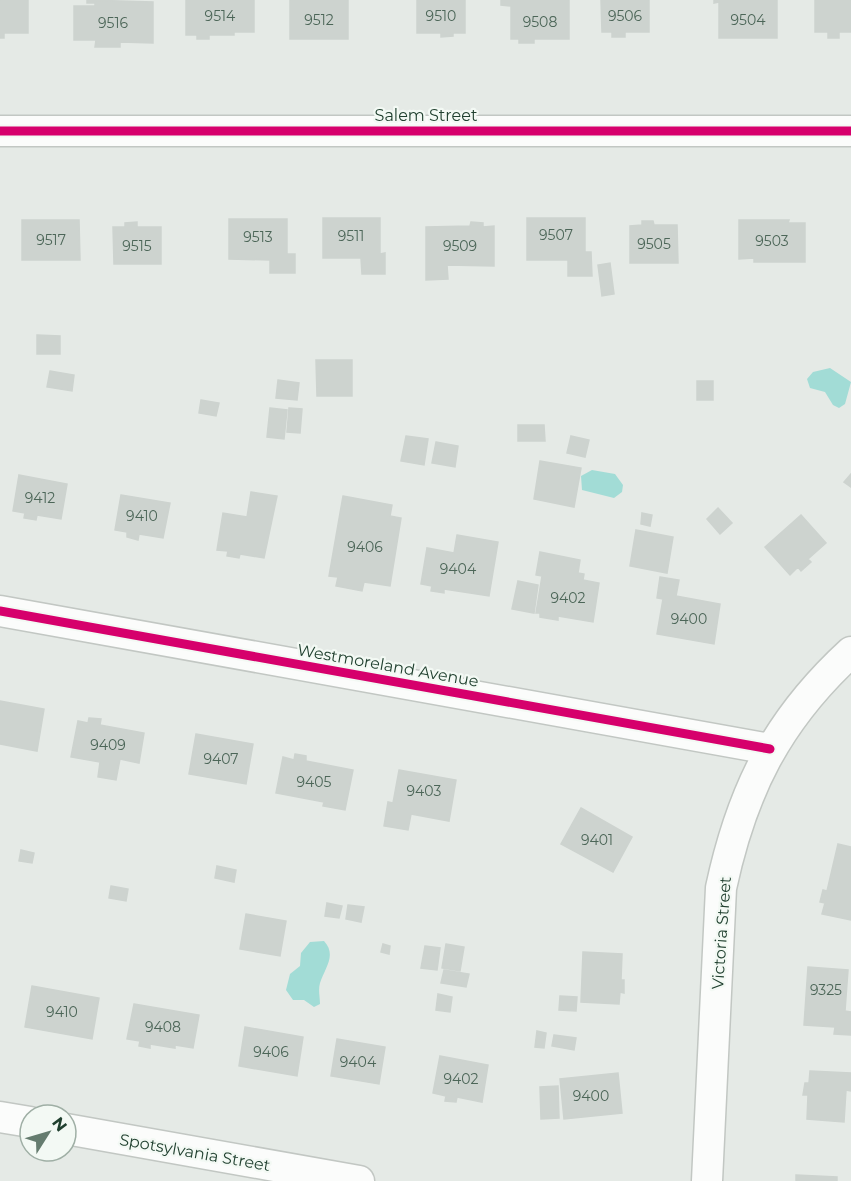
<svg xmlns="http://www.w3.org/2000/svg" width="851" height="1181" font-family="Montserrat,sans-serif">
	<style>
		.water { fill: #a2dcd6 }
		.building { fill: #cdd3cf; stroke: #cdd3cf; stroke-width: 1.5 }
		.lines { fill: none; stroke-linecap: round; stroke-linejoin: round }
		.minor-casing { stroke: #c2c7c3; stroke-width: 33 }
		.minor { stroke: #fbfcfb; stroke-width: 30 }
		.cycleway-casing { stroke: #f3f9f4; stroke-width: 13 }
		.cycleway { stroke: #d6006c; stroke-width: 9 }
		.labels { text-anchor: middle; stroke-width: 4.5; stroke-linejoin: round; paint-order: stroke }
		.number-label { font-size: 14px; fill: #4c6658 }
		.street-label { font-size: 16px; fill: #20402f; stroke: #f3f9f4 }
	</style>
	<rect width="100%" height="100%" fill="#e5eae6"/>
	<path class="water" d="M830 368 851 382 845 404 839 408 833 405 825 392 810 388 807 379 813 372Z
		M592 470 615 474 623 485 622 492 614 498 582 490 581 476Z
		M324 941C337 955 325 968 320 983 318 990 320 997 320 1004L314 1007 304 1000H293L286 990 290 974 300 966 301 953 310 942Z"/>
	<path class="building" d="M0 0H28V33H4V38H0Z
		M87 0 153 2V43L120 42V47H95L96 40H74V6H95V3H87Z
		M186 0H254V32H234V35H209V39H197V35H186Z
		M290 0H348V39H290Z
		M417 0H465V33H453V36L441 37V33H417Z
		M501 0H569V39H534V43H519V39H511V6L501 5Z
		M601 0H649V32H625V37H612V32H602Z
		M714 0H777V38H719V2L714 3Z
		M815 0H851V32H839V38H828V32H815Z
		M323 218H380V254L385 253V274H362L361 258H323Z
		M527 218H585V252H591L592 276H568V260H527Z
		M229 219H287V254H295V273H270V260L229 259Z
		M22 220H79L80 260H22Z
		M739 220H789L788 223H805V262H754V258L739 259Z
		M642 221H653L654 225H677L678 263H630V226L642 225Z
		M137 222V227H161V264H114L113 227H125V223Z
		M471 222 483 223V227L494 226V266L447 265 448 279 426 280V227L470 226Z
		M610 263 614 294 602 296 598 265Z
		M37 335 60 336V354H37Z
		M316 360H352V396H317Z
		M50 371 74 375 72 391 47 387Z
		M278 380 299 383 297 400 276 398Z
		M697 381H713V400H697Z
		M201 400 219 403 216 416 199 413Z
		M270 408 287 410 284 439 267 437Z
		M289 408 302 409 300 433 287 432Z
		M518 425H544L545 441H518Z
		M406 436 428 439 424 465 401 461Z
		M571 436 589 440 585 457 567 453Z
		M436 442 458 446 455 467 432 463Z
		M540 461 581 468 574 507 534 499Z
		M851 474V487L844 482Z
		M19 475 67 484 61 519 37 515 36 520 24 518 25 513 13 511Z
		M251 492 277 496 264 558 240 554 239 558 227 556 228 551 217 550 223 513 247 517Z
		M121 495 170 503 163 538 139 534 138 540 127 537V532L115 530Z
		M343 496 392 505 390 516 401 518 390 586 364 582 362 591 336 586 338 577 329 576Z
		M718 508 732 523 720 534 707 519Z
		M642 513 652 515 650 526 641 524Z
		M801 515 826 543 808 559 811 562 801 571 798 567 790 575 765 547Z
		M636 530 673 537 667 573 630 566Z
		M457 535 498 542 489 596 444 589V593L431 591 432 586 421 584 427 548 454 553Z
		M540 552 580 560 578 573 584 574 583 580 599 583 593 622 558 616V620L540 617V613H536L542 576 536 575Z
		M660 577 679 580 676 596 720 604 714 644 657 634 663 599 657 598Z
		M518 581 538 585 534 613 512 609Z
		M0 701 44 709 37 751 0 744Z
		M89 718 101 719 100 725 144 733 139 763 120 759 116 780 98 777 100 762 71 757 78 721 88 723Z
		M196 734 253 744 246 784 189 774Z
		M295 754 306 756V761L353 770 345 810 323 806 324 802 276 793 283 757 294 760Z
		M399 770 456 780 449 821 411 814 408 830 384 826 388 802 393 803Z
		M581 808 632 837 613 872 561 844Z
		M838 844 851 847V920L822 914 825 903 820 902 823 890 827 891Z
		M21 850 34 853 32 863 19 861Z
		M217 866 236 870 234 882 215 878Z
		M111 886 128 889 126 901 109 898Z
		M327 903 342 906 339 918 325 916Z
		M348 905 364 907 361 922 346 919Z
		M246 914 286 921 280 956 240 949Z
		M383 944 390 946 389 954 381 952Z
		M446 944 464 947 460 971 442 968Z
		M425 946 440 948 437 970 421 968Z
		M583 952 622 954 621 980H624V993L620 992 619 1004 581 1002Z
		M808 967 848 970 845 1011 851 1012V1035L834 1034 835 1027 804 1025Z
		M444 970 469 974 466 987 441 983Z
		M32 986 99 998 92 1039 25 1027Z
		M438 994 452 997 450 1012 436 1010Z
		M560 996 577 997 576 1011 559 1010Z
		M134 1004 199 1015 193 1048 175 1045V1048L150 1044V1048L139 1046 140 1041 127 1039Z
		M245 1027 303 1037 297 1076 239 1066Z
		M537 1031 546 1033 544 1048 535 1047Z
		M554 1035 576 1038 574 1050 552 1046Z
		M337 1039 385 1047 379 1084 331 1076Z
		M440 1056 488 1065 482 1102 457 1097 456 1102 445 1101 446 1096 433 1093Z
		M810 1071 851 1073V1091L846 1090 844 1122 807 1119 808 1095H803L805 1083H809Z
		M618 1073 622 1113 564 1119 560 1079Z
		M558 1086 559 1118 541 1119 540 1087Z
		M796 1175 837 1177V1181H796Z"/>
	<g class="lines">
		<defs>
			<path id="minor" d="M0 131H851
				M0 611 770 749
				M0 1117 30 1122
				M66 1129 359 1181
				M707 1181 721 888C742 790 777 720 851 652"/>
		</defs>
		<use href="#minor" class="minor-casing"/>
		<use href="#minor" class="minor"/>
		<defs>
			<path id="cycleway" d="M0 131H851
				M0 611 770 749"/>
		</defs>
		<use href="#cycleway" class="cycleway-casing"/>
		<use href="#cycleway" class="cycleway"/>
	</g>
	<g class="labels">
		<g class="number-label">
			<text x="220" y="21">9514</text>
			<text x="441" y="21">9510</text>
			<text x="625" y="21">9506</text>
			<text x="319" y="25">9512</text>
			<text x="748" y="25">9504</text>
			<text x="540" y="27">9508</text>
			<text x="113" y="28">9516</text>
			<text x="556" y="240">9507</text>
			<text x="351" y="241">9511</text>
			<text x="258" y="242">9513</text>
			<text x="51" y="245">9517</text>
			<text x="772" y="246">9503</text>
			<text x="654" y="249">9505</text>
			<text x="137" y="251">9515</text>
			<text x="460" y="251">9509</text>
			<text x="40" y="503">9412</text>
			<text x="142" y="521">9410</text>
			<text x="365" y="552">9406</text>
			<text x="458" y="574">9404</text>
			<text x="568" y="603">9402</text>
			<text x="689" y="624">9400</text>
			<text x="108" y="750">9409</text>
			<text x="221" y="764">9407</text>
			<text x="314" y="787">9405</text>
			<text x="424" y="796">9403</text>
			<text x="597" y="845">9401</text>
			<text x="826" y="995">9325</text>
			<text x="62" y="1017">9410</text>
			<text x="163" y="1032">9408</text>
			<text x="271" y="1057">9406</text>
			<text x="358" y="1067">9404</text>
			<text x="461" y="1084">9402</text>
			<text x="591" y="1101">9400</text>
		</g>
		<g class="street-label">
			<text x="426" y="121">Salem Street</text>
			<text transform="translate(388 665) rotate(10)" y="6">Westmoreland Avenue</text>
			<text transform="translate(721 933) rotate(-86)" y="6">Victoria Street</text>
			<text transform="translate(195 1152) rotate(10)" y="6">Spotsylvania Street</text>
		</g>
	</g>
	<g transform="translate(48 1133) rotate(53)"><circle r="28" fill="#f3f9f4" stroke="#9fafa5" stroke-width="1.5"/>
	<path d="M0-4.5L10 22L0 15L-10 22Z" fill="#657c6f"/>
	<text y="-9" font-size="16" font-weight="bold" text-anchor="middle" fill="#20402f">N</text>
	</g>
</svg>
